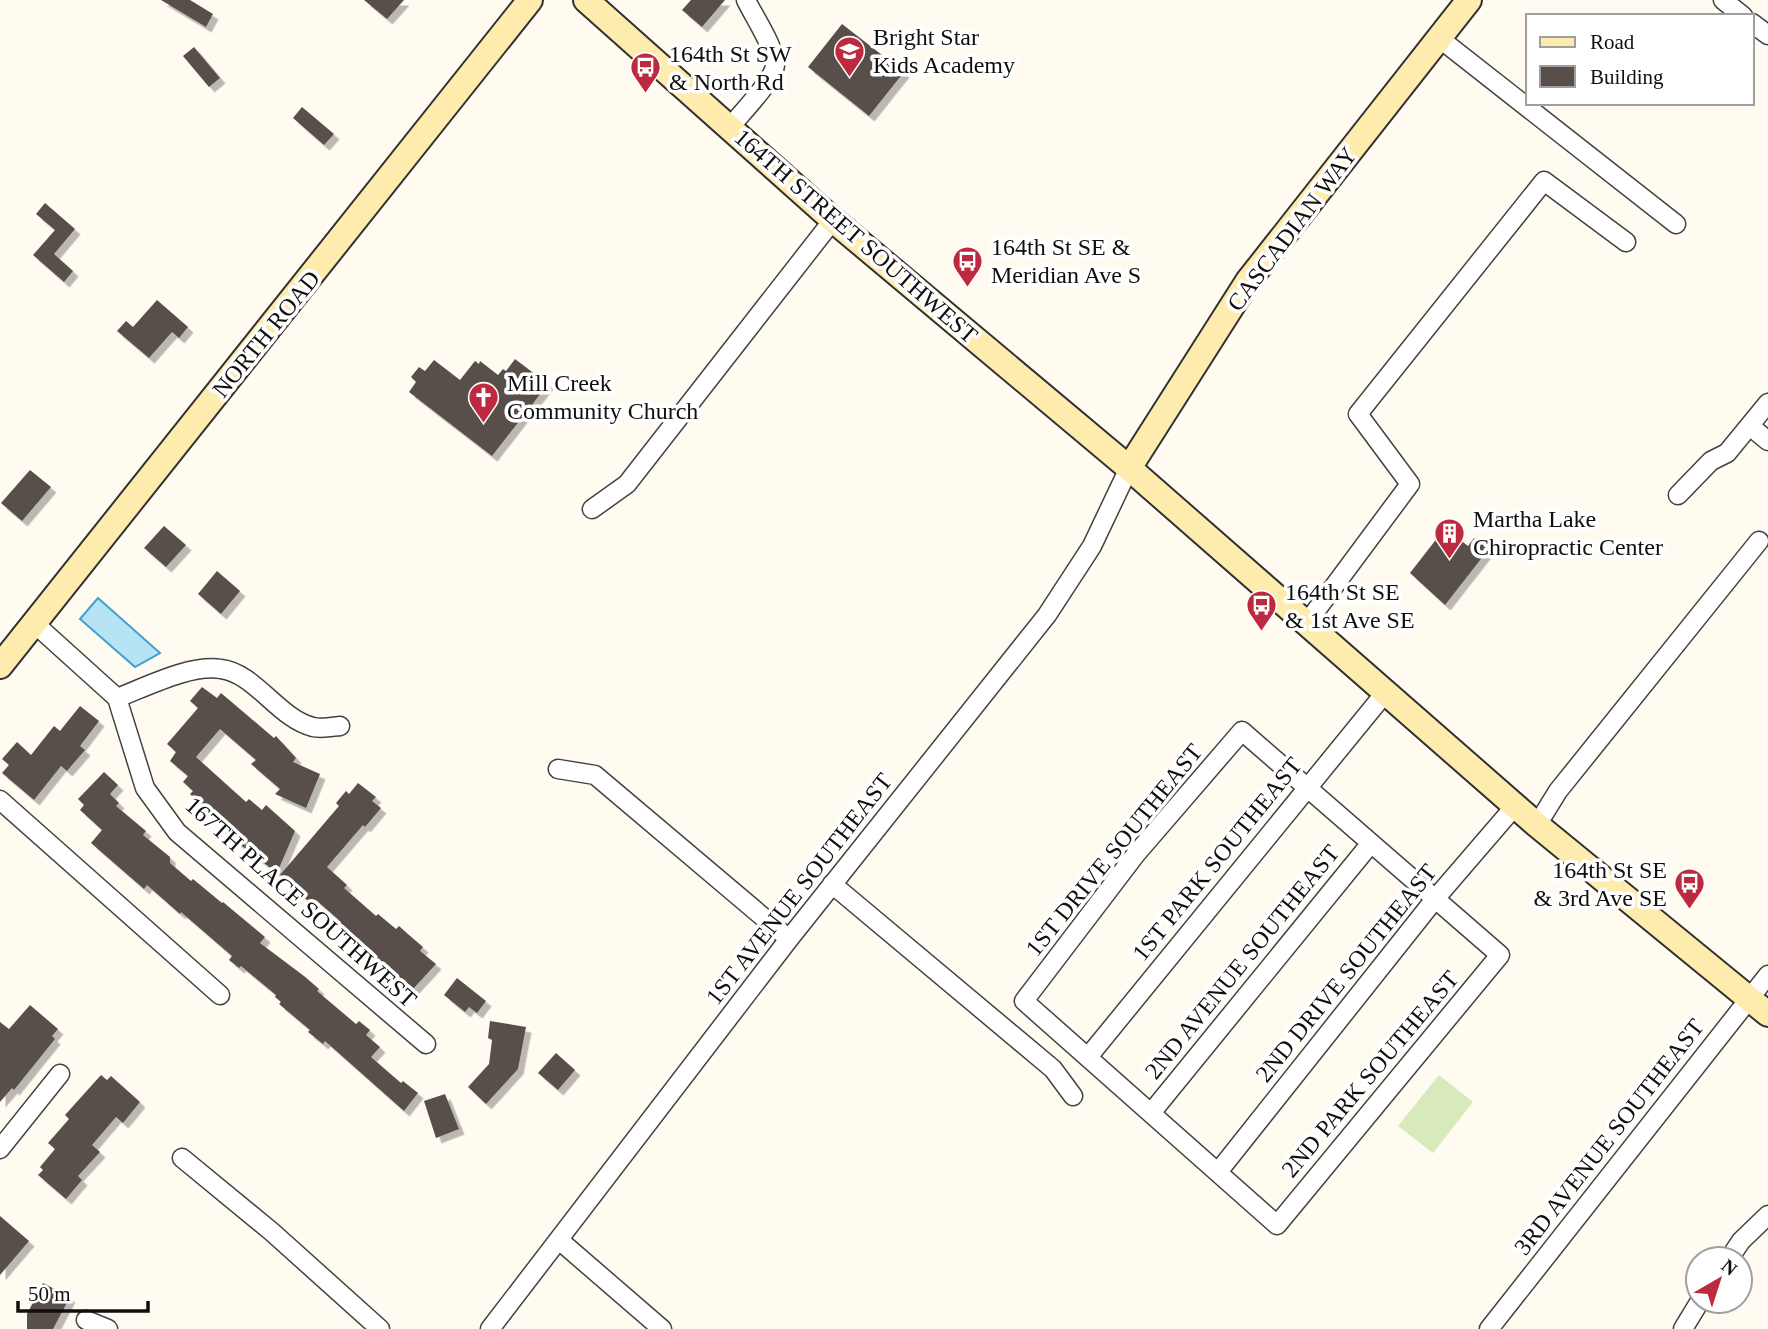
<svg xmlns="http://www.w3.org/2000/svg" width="1768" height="1329" font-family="'Times New Roman',serif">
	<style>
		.green { fill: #d8e9bb }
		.water { fill: #b7e4f5; stroke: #3fa1cb; stroke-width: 2 }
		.building { fill: #584f4b; filter: url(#shadow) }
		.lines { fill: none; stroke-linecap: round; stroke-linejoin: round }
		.street-casing { stroke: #424242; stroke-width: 21 }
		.secondary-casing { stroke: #313131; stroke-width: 28 }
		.street { stroke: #fff; stroke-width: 18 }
		.secondary { stroke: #fdecae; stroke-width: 24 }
		.labels { text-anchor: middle; stroke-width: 7; stroke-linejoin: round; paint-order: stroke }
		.poi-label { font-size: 24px; fill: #0f0f0f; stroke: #fff; text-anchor: start }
		.street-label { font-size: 24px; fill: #0f0f0f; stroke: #fff }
	</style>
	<defs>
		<filter id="shadow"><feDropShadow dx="5.5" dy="5.5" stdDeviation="0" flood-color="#0004"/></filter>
	</defs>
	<rect width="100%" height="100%" fill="#fffbf1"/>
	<path class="green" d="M1439 1075 1473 1102 1433 1153 1398 1126Z"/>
	<path class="water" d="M98 598 160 653 135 667 80 619Z"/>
	<path class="building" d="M161 0H190L213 14 206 27Z
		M364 0H404L387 19Z
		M691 0H725L702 27 682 10Z
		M842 24 904 72 869 116 808 67Z
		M194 47 220 78 209 87 183 56Z
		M302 107 334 134 324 145 293 118Z
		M45 203 75 229 54 254 73 271 64 282 33 255 55 230 36 214Z
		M157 300 188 327 179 338 172 332 149 358 117 331 126 321 133 327Z
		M515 359 548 384 492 456 409 392 416 382 411 377 419 367 425 371 434 360 460 380 475 361 479 364 480 361 498 375 503 369 506 371Z
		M30 470 51 487 22 521 1 503Z
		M164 526 186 545 166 567 144 548Z
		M1445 528 1468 546 1474 538 1480 543 1495 541 1445 605 1410 573Z
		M217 571 240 591 221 614 198 594Z
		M202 687 217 698 221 693 274 738 276 736 296 758 293 762 320 774 306 808 275 794 280 789 251 764 256 760 220 729 196 757 246 802 249 799 262 810 266 805 295 831 277 873 220 829 222 826 190 794 193 791 183 782 188 776 170 761 176 752 167 744 198 708 190 701Z
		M80 706 99 721 80 746 85 750 67 771 61 766 34 800 2 773 9 765 2 759 17 742 31 755 54 726 60 731Z
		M104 772 118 785 110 794 119 803 116 806 146 831 143 835 170 857V863L191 881 193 879 222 903 223 902 265 937 260 943 304 976 319 989 317 991 356 1024 359 1021 370 1030 366 1035 380 1047 371 1057 401 1083 403 1081 418 1093 404 1111 325 1041 323 1044 308 1032 310 1030 279 1004 281 1002 275 997 276 995 241 966 239 968 229 960 232 956 181 912 180 914 147 885 144 889 91 843 102 830 80 810 84 805 78 799Z
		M358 783 376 797 372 801 381 808 365 827 363 825 327 867 347 885 344 888 376 916 378 914 396 929 399 926 409 935 423 947 420 951 436 964 413 989 386 969 372 956 374 954 338 926 341 922 316 900 313 903 307 900 280 875 339 806 336 803 346 791 349 794Z
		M457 978 486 1001 477 1013 469 1007 465 1012 444 995Z
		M30 1005 58 1029 52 1036 55 1039 14 1090 12 1088 0 1102V1022L9 1029Z
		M490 1021 526 1027 518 1069 486 1104 468 1087 489 1064 492 1040 488 1038Z
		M556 1053 575 1070 558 1090 538 1073Z
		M101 1075 107 1080 111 1076 140 1102 123 1123 116 1117 92 1145 100 1152 78 1176 82 1180 66 1199 38 1175 43 1170 40 1167 55 1149 48 1143 69 1119 65 1115Z
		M445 1094 459 1129 436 1138 424 1101Z
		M0 1216 29 1241 0 1275Z
		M43 1283 70 1297 53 1329H27V1314Z"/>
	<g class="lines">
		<defs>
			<path id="street" d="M1723 0 1743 16
				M1752 23 1768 35
				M1439 38 1676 224
				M730 127C740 115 774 80 775 65 776 49 753 15 746 0
				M1750 426 1768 441
				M1678 495 1711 461 1727 453 1768 403
				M592 509 627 484 833 220
				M35 624 117 698 145 788 177 832 426 1044
				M1306 624 1410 484 1358 414 1544 181 1626 242
				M117 698C146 687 190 664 221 669 255 673 279 719 313 727 320 729 332 727 340 726
				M1242 731 1500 955 1277 1225 1024 1001 1136 854Z
				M558 769 595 775 789 939
				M0 800 220 995
				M1537 825 1558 791 1759 541
				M832 884 1053 1069 1073 1096
				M1088 1057 1385 693
				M1151 1113 1371 843
				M0 1149 60 1074
				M182 1158 272 1232 380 1329
				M1218 1172 1435 899 1515 806
				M559 1240 662 1329
				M1729 1259 1741 1241 1768 1215
				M86 1320 108 1329
				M490 1329 789 939 1047 615 1092 546 1129 468
				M1489 1329 1768 975
				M1683 1329 1700 1301"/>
			<path id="secondary" d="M586 0 833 220 1129 468 1537 825 1768 1014
				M1129 468 1248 281 1469 0
				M0 666 530 0"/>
		</defs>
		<use href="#street" class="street-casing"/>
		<use href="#secondary" class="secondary-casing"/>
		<use href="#street" class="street"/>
		<use href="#secondary" class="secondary"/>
	</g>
	<defs>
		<symbol id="school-pin" viewBox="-11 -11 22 30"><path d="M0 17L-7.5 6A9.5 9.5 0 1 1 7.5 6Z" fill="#bd293f" stroke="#fff"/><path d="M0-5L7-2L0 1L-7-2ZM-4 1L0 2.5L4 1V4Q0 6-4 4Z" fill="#fff"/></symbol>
		<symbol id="bus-pin" viewBox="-11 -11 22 30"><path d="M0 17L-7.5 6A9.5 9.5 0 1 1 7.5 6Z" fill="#bd293f" stroke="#fff"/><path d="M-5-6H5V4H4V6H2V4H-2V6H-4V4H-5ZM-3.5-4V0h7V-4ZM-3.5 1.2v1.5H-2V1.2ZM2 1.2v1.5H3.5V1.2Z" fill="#fff"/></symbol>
		<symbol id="church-pin" viewBox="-11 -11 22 30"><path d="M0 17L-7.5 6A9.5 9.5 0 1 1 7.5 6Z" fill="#bd293f" stroke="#fff"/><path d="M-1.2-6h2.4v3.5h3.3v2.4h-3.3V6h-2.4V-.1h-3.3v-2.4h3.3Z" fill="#fff"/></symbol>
		<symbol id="building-pin" viewBox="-11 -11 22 30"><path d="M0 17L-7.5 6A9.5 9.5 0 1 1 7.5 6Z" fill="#bd293f" stroke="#fff"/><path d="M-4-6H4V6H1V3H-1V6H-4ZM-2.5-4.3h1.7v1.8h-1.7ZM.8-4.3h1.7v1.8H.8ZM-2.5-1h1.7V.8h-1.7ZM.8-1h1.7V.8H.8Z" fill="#fff"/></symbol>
	</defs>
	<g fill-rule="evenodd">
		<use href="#school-pin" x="832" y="34" width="35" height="47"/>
		<use href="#bus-pin" x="628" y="50" width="35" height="47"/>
		<use href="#bus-pin" x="950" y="244" width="35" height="47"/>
		<use href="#church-pin" x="466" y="380" width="35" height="47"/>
		<use href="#building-pin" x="1432" y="516" width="35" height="47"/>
		<use href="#bus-pin" x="1244" y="588" width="35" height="47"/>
		<use href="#bus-pin" x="1672" y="866" width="35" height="47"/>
	</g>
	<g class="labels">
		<g class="poi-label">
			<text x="873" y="45">Bright Star<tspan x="873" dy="28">Kids Academy</tspan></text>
			<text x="669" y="62">164th St SW<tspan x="669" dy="28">&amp; North Rd</tspan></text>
			<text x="991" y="255">164th St SE &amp;<tspan x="991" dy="28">Meridian Ave S</tspan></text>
			<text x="507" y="391">Mill Creek<tspan x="507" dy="28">Community Church</tspan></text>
			<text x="1473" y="527">Martha Lake<tspan x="1473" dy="28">Chiropractic Center</tspan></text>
			<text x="1285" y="600">164th St SE<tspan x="1285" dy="28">&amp; 1st Ave SE</tspan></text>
			<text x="1667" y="878" text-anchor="end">164th St SE<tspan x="1667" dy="28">&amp; 3rd Ave SE</tspan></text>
		</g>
		<g class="street-label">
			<text transform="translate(1292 229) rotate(-53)" y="8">CASCADIAN WAY</text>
			<text transform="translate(856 236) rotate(41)" y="8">164TH STREET SOUTHWEST</text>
			<text transform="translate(266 334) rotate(-51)" y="8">NORTH ROAD</text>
			<text transform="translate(1114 850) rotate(-51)" y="8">1ST DRIVE SOUTHEAST</text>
			<text transform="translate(1217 859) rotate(-51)" y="8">1ST PARK SOUTHEAST</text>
			<text transform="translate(799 889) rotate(-52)" y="8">1ST AVENUE SOUTHEAST</text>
			<text transform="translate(301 902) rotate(42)" y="8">167TH PLACE SOUTHWEST</text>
			<text transform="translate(1242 962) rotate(-51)" y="8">2ND AVENUE SOUTHEAST</text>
			<text transform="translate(1346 973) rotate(-51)" y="8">2ND DRIVE SOUTHEAST</text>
			<text transform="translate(1370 1074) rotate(-50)" y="8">2ND PARK SOUTHEAST</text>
			<text transform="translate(1609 1137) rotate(-52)" y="8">3RD AVENUE SOUTHEAST</text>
		</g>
	</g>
	<rect x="1526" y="14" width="228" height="91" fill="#ffffff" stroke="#9f9f9f" stroke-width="2"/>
	<rect x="1540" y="37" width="35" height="10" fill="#fdecae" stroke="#9f9f9f" stroke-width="2"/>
	<text x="1590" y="49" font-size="21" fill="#0f0f0f">Road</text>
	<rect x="1540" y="66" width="35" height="21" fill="#584f4b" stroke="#9f9f9f" stroke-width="2"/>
	<text x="1590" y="84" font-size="21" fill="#0f0f0f">Building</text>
	<g transform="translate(1719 1280) rotate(39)"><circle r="33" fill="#ffffff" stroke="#9f9f9f" stroke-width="2"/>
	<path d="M0-5L12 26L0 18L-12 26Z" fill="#bd293f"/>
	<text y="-10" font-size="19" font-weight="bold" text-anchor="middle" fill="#0f0f0f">N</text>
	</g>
	<path d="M18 1301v10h130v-10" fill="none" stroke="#0f0f0f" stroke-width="3.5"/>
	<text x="28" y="1301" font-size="21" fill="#0f0f0f" stroke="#ffffff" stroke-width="5" paint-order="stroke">50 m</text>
</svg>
